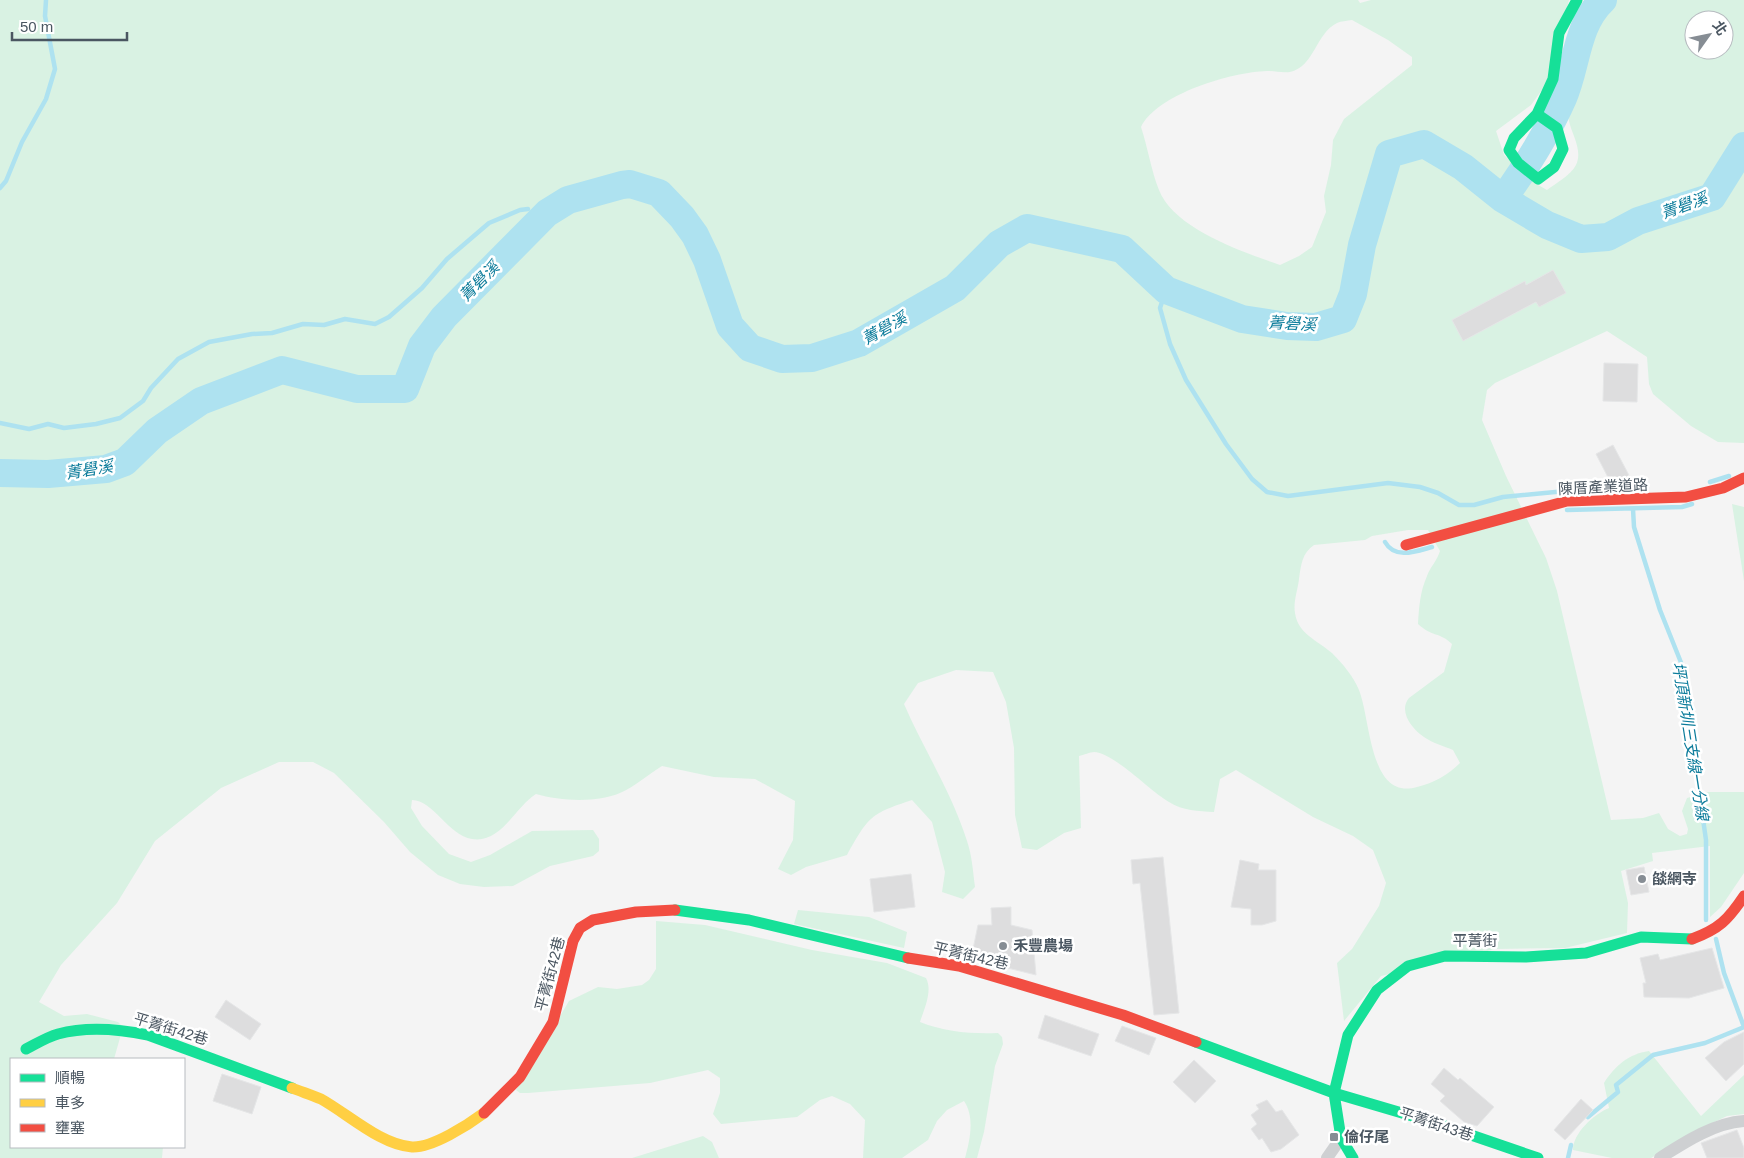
<svg xmlns="http://www.w3.org/2000/svg" width="1744" height="1158" font-family="Arial,'Noto Sans TC',sans-serif">
	<style>
		.green { fill: #d9f2e3; fill-rule: evenodd }
		.lines { fill: none; stroke-linecap: round; stroke-linejoin: round }
		.stream { stroke: #aee2f0; stroke-width: 4.5 }
		.river { stroke: #aee2f0; stroke-width: 28 }
		.building { fill: #ddddde; stroke: #e5e6e7 }
		.street { stroke: #ced0d2; stroke-width: 12 }
		.fast { stroke: #16e098; stroke-width: 11 }
		.slow { stroke: #ffcf43; stroke-width: 11 }
		.jam { stroke: #f24e42; stroke-width: 11 }
		.poi-dot { fill: #868d94; stroke: #fff; stroke-width: 2 }
		.labels { text-anchor: middle; stroke-width: 5; stroke-linejoin: round; paint-order: stroke }
		.street-label { font-size: 15px; fill: #4a5661; stroke: #fff }
		.poi-label { font-size: 15px; font-weight: bold; fill: #4a5661; stroke: #fff; text-anchor: start }
		.water-label { font-size: 16px; font-style: italic; fill: #0c7c9b; stroke: #fff }
	</style>
	<rect width="100%" height="100%" fill="#f4f4f4"/>
	<path class="green" d="M0 0H1358L1360 3 1371 0H1569L1547 83 1531 105 1496 131 1504 155 1531 181 1547 190C1555 184 1571 175 1576 165 1583 150 1572 135 1569 121 1562 96 1573 42 1587 21 1592 12 1600 6 1609 0H1744V443L1718 442 1691 426 1653 394 1649 384 1647 357 1607 331 1495 383 1487 390 1482 420 1506 476 1546 558 1557 591 1611 820 1643 818 1659 813 1668 829 1680 836 1687 834 1688 829 1682 811 1687 798 1708 792H1744V873L1721 907 1710 917V846L1652 853 1653 861 1621 871 1628 903 1627 933 1565 948 1496 949 1381 976 1344 1021 1337 963 1352 949 1379 906 1386 883 1373 850 1353 836 1313 817 1236 770 1220 779 1214 812C1198 811 1183 811 1169 802 1151 792 1113 752 1094 752 1090 752 1084 755 1079 756L1081 828 1064 833 1037 850 1022 848 1015 815 1014 748 1006 702 993 672 956 670 918 683 904 704C924 750 952 793 967 841 972 855 973 872 975 887L963 899 942 892 945 872 932 822 912 800C870 814 869 816 847 855L806 867 791 875 778 869 793 840 795 801 755 779 714 777 662 766C649 774 634 787 620 793 597 803 560 801 536 794 516 806 501 844 472 839 448 835 433 800 412 800L411 808 422 826 449 854 471 862 490 855 532 831 593 830 599 839V851L593 856 550 866 513 886 484 887 460 884 438 875 410 852 384 822 334 773 313 762H279L221 788 155 841 117 903 61 965 39 1002 64 1016 87 1014 118 1022 123 1027 114 1059H11V1147H163L162 1158H0ZM1352 20 1388 40 1412 57V65L1344 119 1333 140 1331 165 1324 196 1326 212 1312 247 1299 256 1280 265C1243 252 1174 229 1159 190 1151 170 1148 148 1141 127 1157 94 1232 72 1267 71 1274 71 1282 73 1290 72 1314 67 1316 33 1337 23 1341 21 1347 21 1352 20ZM1694 20H1724V50H1694ZM1408 530H1428L1440 551C1437 561 1430 567 1427 576 1420 592 1419 607 1418 624 1432 637 1440 632 1452 644L1444 672 1409 698C1398 711 1412 729 1424 737 1432 743 1444 746 1453 750L1460 763C1448 775 1434 783 1417 787 1369 801 1371 720 1359 690 1353 676 1343 664 1332 653 1317 640 1298 634 1295 613 1293 602 1298 589 1299 579 1301 565 1302 553 1314 545L1365 540 1372 536Z
		M1732 504 1744 507V581Z
		M798 910 869 917 907 932 904 948 794 924Z
		M656 921 705 925 812 950 887 963 926 978C933 991 924 1009 920 1022 945 1032 971 1034 998 1033L1002 1037 1003 1044 995 1066 984 1132 977 1158H965C970 1140 975 1117 964 1101L947 1110 937 1121 928 1140 902 1158H863L865 1120 850 1104 832 1096 820 1100 797 1117 721 1124 713 1114 720 1093V1078L708 1070 650 1083 528 1093H520L516 1090 569 1001 598 987 617 989 642 985 649 980 656 969Z
		M1649 1051 1701 1116 1744 1075V1114L1727 1116 1704 1127 1651 1158H1612L1573 1150C1573 1133 1594 1114 1609 1108L1604 1083C1615 1066 1628 1054 1649 1051Z
		M703 1136 712 1142 719 1158H632Z"/>
	<g class="lines">
		<path class="stream" d="M0 188 6 181 22 142 46 99 55 69 45 16 46 0
			M540 206 568 200
			M1166 290 1160 308 1170 344 1186 380 1226 444 1252 479 1267 492 1288 496 1388 483 1420 487 1438 493 1459 505H1474L1503 497 1576 490 1604 492
			M0 423 29 429 48 424 64 428 96 424 120 418 143 401 151 388 178 359 209 342 252 334 272 333 303 324 324 325 345 319 375 324 389 317 422 288 447 259 489 223 520 210 528 209
			M1710 482 1729 476
			M1633 509 1634 527 1660 610 1682 665 1683 688 1688 712 1689 732 1692 742 1706 840V920
			M1567 510 1682 507 1692 504
			M1385 542C1395 560 1417 551 1432 547
			M1716 939 1724 973 1744 1027
			M1588 1117 1618 1092 1616 1085 1653 1055 1705 1043 1744 1027
			M1568 1158 1571 1145"/>
		<path class="river" d="M1503 199C1526 167 1547 134 1563 98 1577 66 1576 25 1603 0
			M0 473 48 474 106 469 125 462 157 431 201 401 282 370 357 389H405L422 346 444 317 547 213 568 200 622 185 630 184 659 193 682 217 695 235 707 260 730 326 750 348 782 359 812 358 859 343 955 288 999 244 1027 228 1122 249 1166 290 1242 319 1287 326 1316 327 1343 319 1353 294 1362 245 1389 154 1424 144 1463 167 1503 199 1547 225 1581 239 1608 237 1638 221 1712 197 1744 146"/>
	</g>
	<path class="building" d="M1553 270 1566 293 1539 307 1536 302 1463 341 1452 320 1525 281 1526 285Z
		M1604 363 1638 364 1637 402 1603 401Z
		M1613 445 1632 481 1618 489H1614L1596 454Z
		M1163 857 1179 1013 1154 1015 1140 883 1133 884 1131 860Z
		M1240 860 1259 864 1258 870H1276V921L1262 925H1251V909L1231 907Z
		M1644 867 1649 892 1631 895 1626 870Z
		M911 874 915 907 874 912 870 879Z
		M1011 907V925L1032 930 1036 975 971 959 978 925H992L991 908Z
		M1712 948 1724 988 1689 998 1644 997 1643 983H1646L1640 958 1658 954 1660 960Z
		M226 1000 261 1024 250 1040 215 1017Z
		M1045 1015 1099 1034 1091 1056 1038 1038Z
		M1122 1026 1156 1038 1149 1055 1115 1041Z
		M1744 1032V1064L1726 1081 1705 1058 1724 1042Z
		M1194 1060 1216 1081 1195 1103 1173 1082Z
		M1444 1068 1458 1080 1460 1078 1494 1107 1477 1126 1464 1122 1440 1101 1445 1096 1431 1084Z
		M222 1074 261 1087 252 1114 213 1101Z
		M1581 1099 1593 1110 1565 1140 1554 1130Z
		M1267 1100 1276 1112 1282 1110 1299 1135 1281 1149 1271 1152 1262 1138 1259 1140 1251 1129 1257 1124 1251 1115 1259 1109 1256 1105Z
		M1737 1130 1744 1148V1158H1707L1701 1143Z"/>
	<g class="lines">
		<path class="street" d="M1327 1158 1341 1138
			M1660 1158C1685 1142 1714 1123 1744 1121"/>
		<path class="fast" d="M1537 114 1557 128 1563 149 1554 167 1538 179 1518 163 1509 150 1514 138 1537 114 1553 79 1559 33 1577 0
			M675 910 749 920 908 958
			M1196 1042 1334 1093 1436 1123 1538 1158
			M26 1049C36 1044 47 1037 58 1034 87 1026 119 1029 148 1035L292 1088
			M1353 1158 1341 1138 1334 1093 1348 1035 1377 990 1408 966 1445 956 1526 957 1586 953 1641 937 1692 939"/>
		<path class="slow" d="M292 1088C302 1092 312 1095 321 1099 348 1114 381 1145 412 1147 432 1148 468 1125 484 1113"/>
		<path class="jam" d="M1406 545 1567 501 1686 497 1723 488 1744 478
			M1692 939C1719 929 1728 920 1744 896
			M908 958 959 966 1123 1015 1196 1042
			M484 1113 520 1077 553 1022 573 941 580 928 593 920 636 912 675 910"/>
	</g>
	<g class="poi-dot">
		<circle cx="1642" cy="879" r="5"/>
		<circle cx="1003" cy="946" r="5"/>
		<rect x="1329" y="1132" width="10" height="10" rx="2.5"/>
	</g>
	<g class="labels">
		<g class="street-label">
			<text transform="translate(1603 487) rotate(-3)" y="5">陳厝產業道路</text>
			<text x="1475" y="946">平菁街</text>
			<text transform="translate(971 956) rotate(13)" y="5">平菁街42巷</text>
			<text transform="translate(550 974) rotate(-75)" y="5">平菁街42巷</text>
			<text transform="translate(171 1029) rotate(17)" y="5">平菁街42巷</text>
			<text transform="translate(1436 1124) rotate(18)" y="5">平菁街43巷</text>
		</g>
		<g class="poi-label">
			<text x="1652" y="884">燄網寺</text>
			<text x="1013" y="951">禾豐農場</text>
			<text x="1344" y="1142">倫仔尾</text>
		</g>
		<g class="water-label">
			<text transform="translate(1684 205) rotate(-20)" y="6">菁礐溪</text>
			<text transform="translate(479 281) rotate(-45)" y="6">菁礐溪</text>
			<text transform="translate(1292 323) rotate(3)" y="6">菁礐溪</text>
			<text transform="translate(884 328) rotate(-29)" y="6">菁礐溪</text>
			<text transform="translate(89 469) rotate(-9)" y="6">菁礐溪</text>
			<text transform="translate(1691 741) rotate(81)" y="6">坪頂新圳三支線一分線</text>
		</g>
	</g>
	<rect x="10" y="1058" width="175" height="90" fill="#ffffff" stroke="#b7bbc0"/>
	<rect x="20" y="1074" width="25" height="8" fill="#16e098" stroke="#b7bbc0"/>
	<text x="55" y="1083" font-size="15" fill="#4a5661">順暢</text>
	<rect x="20" y="1099" width="25" height="8" fill="#ffcf43" stroke="#b7bbc0"/>
	<text x="55" y="1108" font-size="15" fill="#4a5661">車多</text>
	<rect x="20" y="1124" width="25" height="8" fill="#f24e42" stroke="#b7bbc0"/>
	<text x="55" y="1133" font-size="15" fill="#4a5661">壅塞</text>
	<g transform="translate(1709 35) rotate(57)"><circle r="24" fill="#ffffff" stroke="#b7bbc0"/>
	<path d="M0-4L9 19L0 12L-9 19Z" fill="#868d94"/>
	<text y="-8" font-size="14" font-weight="bold" text-anchor="middle" fill="#4a5661">北</text>
	</g>
	<path d="M12 32v8h115v-8" fill="none" stroke="#4a5661" stroke-width="2.5"/>
	<text x="20" y="32" font-size="15" fill="#4a5661" stroke="#ffffff" stroke-width="4" paint-order="stroke">50 m</text>
</svg>
